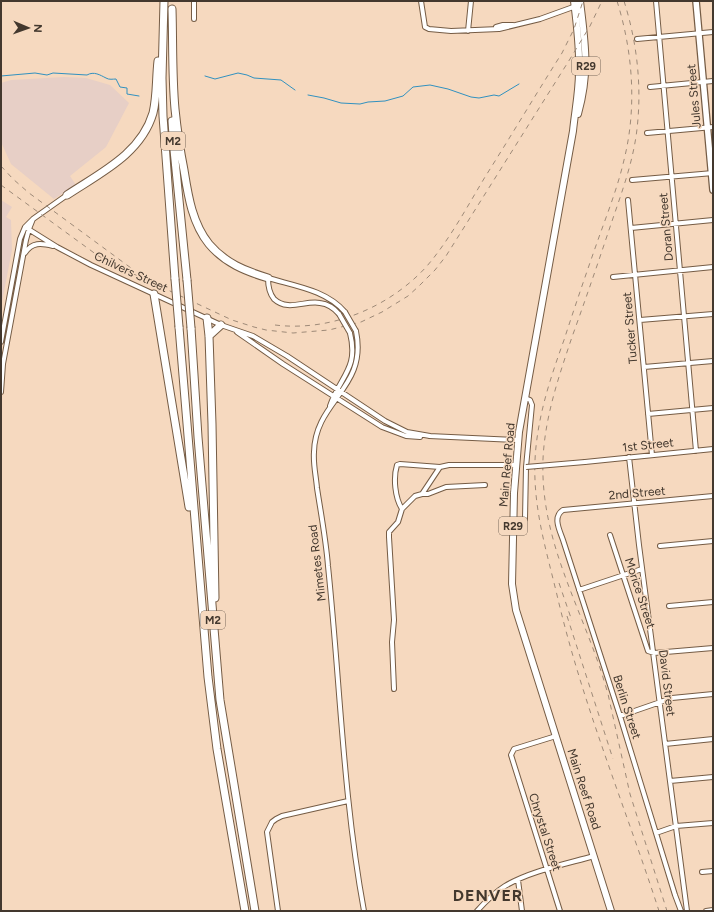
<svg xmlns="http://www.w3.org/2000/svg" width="714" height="912" font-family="Figtree,sans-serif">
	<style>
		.commercial { fill: #e7cfc6 }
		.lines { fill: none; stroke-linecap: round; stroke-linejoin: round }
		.stream { stroke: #3191bf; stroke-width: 1 }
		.street-casing { stroke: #755c45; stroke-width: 6 }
		.secondary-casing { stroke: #755c45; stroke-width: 8 }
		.primary-casing { stroke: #755c45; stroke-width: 8 }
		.highway-casing { stroke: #755c45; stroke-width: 9 }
		.street { stroke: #fff; stroke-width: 4 }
		.secondary { stroke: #fff; stroke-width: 5.5 }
		.primary { stroke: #fff; stroke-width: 6 }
		.highway { stroke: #fff; stroke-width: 7 }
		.rail { stroke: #9e8a78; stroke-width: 1; stroke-dasharray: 5 5; stroke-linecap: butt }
		.street-bridge-casing { stroke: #755c45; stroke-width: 6; stroke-linecap: butt }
		.highway-bridge-casing { stroke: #755c45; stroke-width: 9; stroke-linecap: butt }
		.street-bridge { stroke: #fff; stroke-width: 4 }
		.highway-bridge { stroke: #fff; stroke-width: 7 }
		.labels { text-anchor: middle; stroke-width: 3; stroke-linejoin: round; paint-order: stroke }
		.shield { fill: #f6d9bf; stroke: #79685a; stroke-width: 1 }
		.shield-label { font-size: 11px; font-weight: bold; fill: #43382e }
		.street-label { font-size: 12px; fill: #43382e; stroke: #f6d9bf }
		.district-label { font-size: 16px; font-weight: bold; letter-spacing: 1px; fill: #43382e; stroke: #f6d9bf }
	</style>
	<rect width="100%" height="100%" fill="#f6d9bf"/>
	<path class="commercial" d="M64 77 86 78 110 85 129 103 106 147 70 176 76 185 54 199 11 164 1 142V83L11 80Z
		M1 200 12 207 6 217 11 220 12 250 1 307Z"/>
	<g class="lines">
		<path class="stream" d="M1 76 35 73 47 75 53 73 87 75C94 71 100 75 106 78 109 80 113 79 116 79L120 87 127 88V94L139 96
			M205 76 215 79 238 73 247 75 254 78 281 80 295 90
			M308 95 324 98 341 103 360 104 368 102 385 101 403 96 413 87 430 85 448 89 471 97 479 98 494 95 499 96 519 84"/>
		<defs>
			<path id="street" d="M421 1 425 27 429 29 451 31 499 29 540 19 576 6
				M656 1 696 451
				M194 19V1
				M496 27 503 25H513
				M468 31 471 1
				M637 39 713 32
				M650 87 713 81
				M647 133 713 127
				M632 180 713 173
				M628 200 652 455
				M25 227 57 247 91 265 221 325 253 336 287 356 385 421 407 432 430 436
				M631 228 713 220
				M25 253C32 242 41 243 53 246
				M613 277 713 267
				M339 314C334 308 328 304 320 303 305 300 288 312 274 299 269 293 268 286 268 278 295 286 326 290 345 312
				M640 320 713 314
				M356 331C368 389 315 400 314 452 313 464 316 476 317 488 321 514 326 540 328 566 340 681 343 797 364 911
				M237 332 283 364 382 427 406 436 420 437
				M1 342 20 239 25 227 33 219 67 195
				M644 367 713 361
				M1 392 3 364 26 240 29 229 33 219
				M330 406C340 376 359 369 350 333
				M648 414 713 408
				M429 436 518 440
				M629 457 639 545 687 911
				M585 462 713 449
				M422 494H428L446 487 485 485
				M402 509C395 498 393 478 397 465L400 464 440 467
				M514 520 519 523 523 522 525 519 526 467 532 405 530 400 525 398
				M610 535 648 651 654 653 713 648
				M660 546 713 541
				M579 590 642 569
				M669 606 713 602
				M394 689 392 642 394 620 389 537V532L398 522 402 509 415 496 422 494 440 467 449 465H516
				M620 716 672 698 713 694
				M556 736 514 749 511 755 560 911
				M665 744 713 739
				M670 781 713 777
				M656 833 676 826 713 823
				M702 872 713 871
				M518 880 522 911
				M278 911 267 832 272 822 276 819 282 816 348 801
				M477 911C485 902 494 893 505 886 530 871 566 864 594 856
				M681 911 675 895 620 716 563 540C560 531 552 517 563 510L713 496
				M706 911 713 910"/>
			<path id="secondary" d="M696 1 713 190"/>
			<path id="primary" d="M574 1C577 25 580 48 579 72 579 92 575 111 573 131L519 432 514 493 512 584 516 610 611 911
				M578 114C590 71 585 43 580 1"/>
			<path id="highway" d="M164 1 162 78 163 116 175 279
				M172 9C173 42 172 76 175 109 177 129 180 150 184 170 188 195 192 223 209 244 225 263 245 271 268 278
				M172 121 174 150 187 280
				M67 195C100 173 141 154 153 113 157 97 156 78 158 61
				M154 294 189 507
				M207 318 209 336 212 424 215 598
				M179 327 208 677 217 749 245 911
				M191 328 198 437 220 700 255 911
				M209 336 221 325"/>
		</defs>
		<use href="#street" class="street-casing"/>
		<use href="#secondary" class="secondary-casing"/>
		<use href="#primary" class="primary-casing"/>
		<use href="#highway" class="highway-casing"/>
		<use href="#street" class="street"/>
		<use href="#secondary" class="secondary"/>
		<use href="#primary" class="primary"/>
		<use href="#highway" class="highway"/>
		<path class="rail" d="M617 1C633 52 637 108 624 160 618 186 608 212 599 237 587 271 575 306 564 340 550 379 537 418 535 460 533 508 546 549 557 595 582 703 625 806 659 911
			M624 1C637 42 642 86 637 129 633 164 620 197 609 230 597 266 585 301 572 337 559 376 545 416 543 459 540 538 578 601 602 674L608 694 630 794 667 911
			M1 166 13 179 29 193 131 268
			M1 185 97 255 110 263 232 320 254 327 266 330 293 333 329 330 361 322 382 312 408 296 419 286 435 270 446 256 570 59 590 26 602 1
			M275 325C331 332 390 307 427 266 450 239 467 207 485 177 511 136 536 94 562 53L574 29 583 1
			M559 583 572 621
			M567 616 613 759"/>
		<defs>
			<path id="street-bridge" d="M345 312 356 331
				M339 314 350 333
				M526 467 585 462"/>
			<path id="highway-bridge" d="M175 279 179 327
				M187 280 191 328"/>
		</defs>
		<use href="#street-bridge" class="street-bridge-casing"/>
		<use href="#highway-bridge" class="highway-bridge-casing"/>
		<use href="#street-bridge" class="street-bridge"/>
		<use href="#highway-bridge" class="highway-bridge"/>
	</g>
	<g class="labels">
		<g class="shield">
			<rect x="572" y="57" width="28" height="18" rx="3"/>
			<rect x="161" y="132" width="24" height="18" rx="3"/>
			<rect x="499" y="517" width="28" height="18" rx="3"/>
			<rect x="201" y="611" width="24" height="18" rx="3"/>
		</g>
		<g class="shield-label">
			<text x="586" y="70">R29</text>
			<text x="173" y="145">M2</text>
			<text x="513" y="530">R29</text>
			<text x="213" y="624">M2</text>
		</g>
		<g class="street-label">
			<text transform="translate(694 96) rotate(-95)" y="4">Jules Street</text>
			<text transform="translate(666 227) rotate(-95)" y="4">Doran Street</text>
			<text transform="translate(131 272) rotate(25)" y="4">Chilvers Street</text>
			<text transform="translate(630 328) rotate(-95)" y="4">Tucker Street</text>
			<text transform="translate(648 445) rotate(-6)" y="4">1st Street</text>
			<text transform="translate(507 465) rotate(-85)" y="4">Main Reef Road</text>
			<text transform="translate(637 493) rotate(-5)" y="4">2nd Street</text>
			<text transform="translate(317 563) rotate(-97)" y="4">Mimetes Road</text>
			<text transform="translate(640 593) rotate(72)" y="4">Morice Street</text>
			<text transform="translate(667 683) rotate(83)" y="4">David Street</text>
			<text transform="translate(627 707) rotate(72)" y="4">Berlin Street</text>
			<text transform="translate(584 789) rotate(72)" y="4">Main Reef Road</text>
			<text transform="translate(545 832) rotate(72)" y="4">Chrystal Street</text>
		</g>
		<g class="district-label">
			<text x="488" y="901">DENVER</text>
		</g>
	</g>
	<rect width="714" height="912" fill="none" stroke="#43382e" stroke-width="4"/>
	<g transform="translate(28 28) rotate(92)" stroke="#f6d9bf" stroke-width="3" paint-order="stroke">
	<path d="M0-3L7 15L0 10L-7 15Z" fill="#43382e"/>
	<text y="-6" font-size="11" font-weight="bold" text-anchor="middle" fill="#43382e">N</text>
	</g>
</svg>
